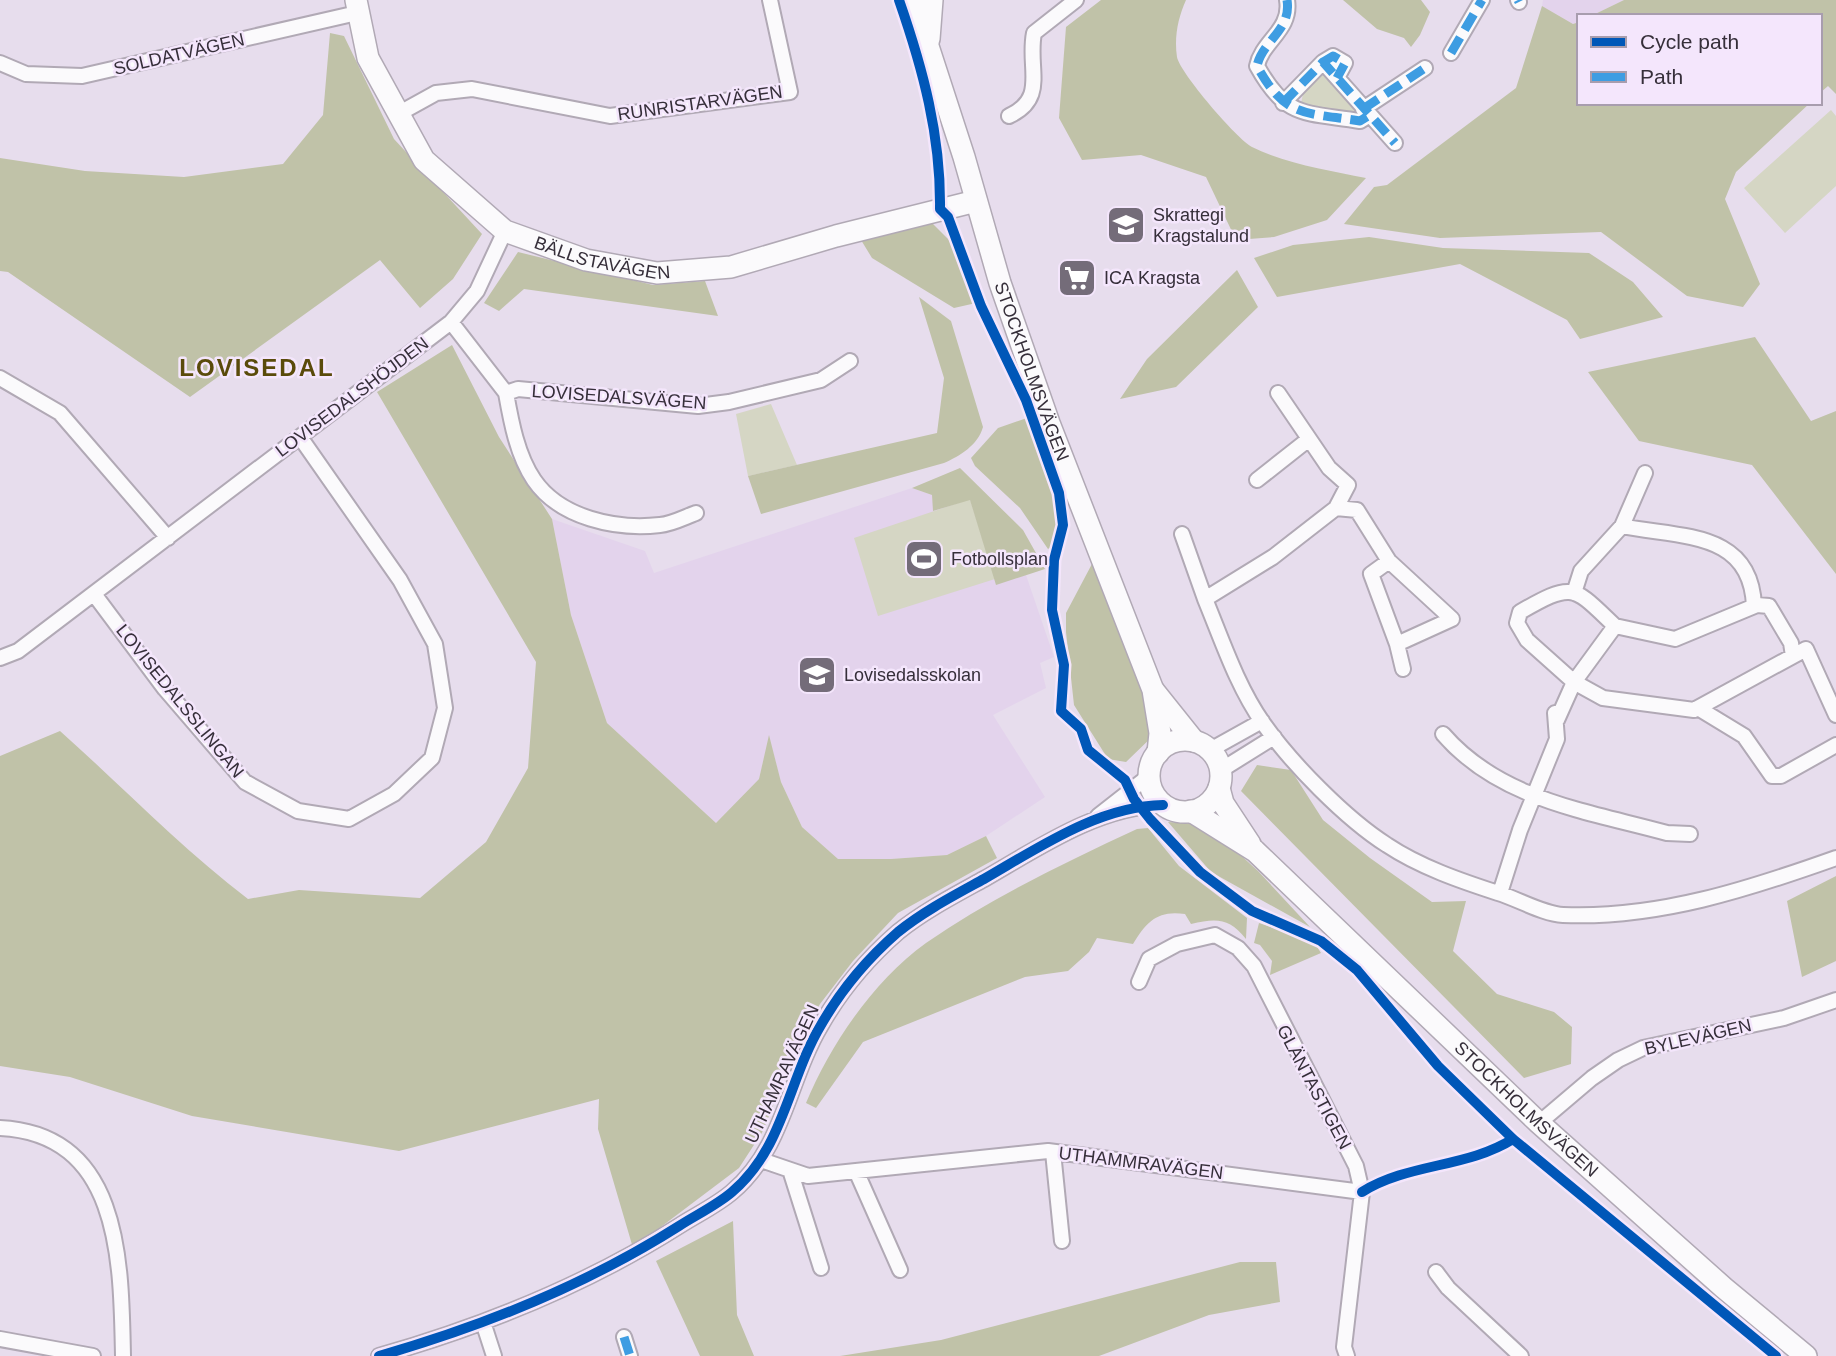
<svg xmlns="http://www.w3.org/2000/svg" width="1836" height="1356" font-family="Helvetica,sans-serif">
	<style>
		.built { fill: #e3d3ec }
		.green { fill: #d5d6c4 }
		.forest { fill: #c0c2a8 }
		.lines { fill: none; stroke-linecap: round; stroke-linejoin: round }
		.street-casing { stroke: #b1a9b5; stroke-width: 18 }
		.secondary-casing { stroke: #b1a9b5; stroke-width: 24 }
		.street { stroke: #fbfafc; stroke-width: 14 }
		.secondary { stroke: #fbfafc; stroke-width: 21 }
		.quiet { stroke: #3e9de2; stroke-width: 9; stroke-dasharray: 18 9; stroke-linecap: butt }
		.cycleway-casing { stroke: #f4e6fc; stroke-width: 15 }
		.cycleway { stroke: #0057b8; stroke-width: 10 }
		.labels { text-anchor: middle; stroke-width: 5; stroke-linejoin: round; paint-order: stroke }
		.street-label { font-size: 18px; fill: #362f3a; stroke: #f4e6fc }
		.poi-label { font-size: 18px; fill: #362f3a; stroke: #f4e6fc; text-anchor: start }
		.district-label { font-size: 24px; font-weight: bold; letter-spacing: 2px; fill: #5a4b0b; stroke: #f4e6fc }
	</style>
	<rect width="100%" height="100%" fill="#e7dded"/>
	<path class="built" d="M1543 0H1624L1591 16H1579V22L1573 24 1542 6Z
		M912 488 932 495 934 511 970 499 996 584 1026 575 1054 657 1040 663 1046 688 993 715 1045 797 986 836 947 855 891 859H838L802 827 781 782 769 737 759 779 716 823 607 723 571 615 552 519 645 551 654 573Z"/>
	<path class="green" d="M1322 69 1356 110 1354 113 1300 108 1303 94 1298 92Z
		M1831 110 1836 116V186L1785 233 1744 188Z
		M771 404 797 465 748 476 736 414Z
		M970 499 995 579 878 616 854 538Z"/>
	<path class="forest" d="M1101 0H1186C1178 18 1174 37 1177 57 1180 73 1237 139 1252 147 1287 164 1328 170 1366 178L1327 220 1274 237 1236 240 1206 177 1141 155 1082 160 1059 118 1066 27Z
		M1343 0H1421L1430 12 1420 35 1411 47 1404 38 1377 29Z
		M1624 0H1836V94L1828 86 1820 93V16H1591Z
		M1542 6 1573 24 1579 22V103H1810L1736 172 1725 199 1760 284 1743 307 1687 296 1601 232 1440 238 1344 224 1374 187 1387 185 1516 88Z
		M330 33 344 36 394 139 482 234 453 279 420 308 380 260 190 397 8 272 0 271V158L85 171 184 177 283 164 323 115Z
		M932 223 952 243 976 303 954 308 872 258 861 240Z
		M1369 237 1443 248 1589 253 1633 282 1663 317 1580 339 1567 320 1460 264 1277 297 1254 258 1293 245Z
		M518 252 653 285 705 281 718 316 524 289 499 311 484 303Z
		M1237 270 1258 307 1176 387 1120 399 1147 359Z
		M919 297 951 321 983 427C978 445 960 456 944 463L761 514 748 476 937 433 944 378Z
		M1755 337 1811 421 1836 411V574L1752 465 1639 441 1588 372Z
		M452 345 499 437 552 519 571 615 607 723 716 823 759 779 769 735 781 782 802 827 838 859H891L947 855 986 836 997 858 898 913 853 961 820 1004 793 1055 763 1131 739 1168 633 1248 598 1129 599 1099 399 1151 192 1116 70 1077 0 1066V756L60 731C123 787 181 848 248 899L299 890 420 898 486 842 528 768 536 662 377 392Z
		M1027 418C1041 459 1063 501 1054 545L1048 549 1020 508 975 466 971 458 998 428Z
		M960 468 1023 530 1045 569 996 585 970 500 933 511 932 495 912 488Z
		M1093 562 1155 720 1156 733 1126 762 1108 759 1074 705 1066 632V613Z
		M1257 765 1291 770 1323 820 1370 858 1432 902 1466 901 1453 951 1497 994 1554 1012 1572 1027 1571 1064 1524 1078 1241 791Z
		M1168 822 1198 824 1212 829 1258 871 1310 927 1211 872Z
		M1148 828 1179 866 1247 918 1246 939C1229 918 1217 918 1191 924L1185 914C1158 910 1147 921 1133 944L1097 938 1089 952 1068 971 1025 977 863 1042 816 1108 806 1103C830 1045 874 980 926 943 991 898 1066 862 1137 829Z
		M1836 876V961L1802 977 1787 901Z
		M1259 923 1314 942 1321 953 1270 975 1272 961 1260 945 1254 943Z
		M733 1221 737 1315 754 1356H700L656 1261Z
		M1240 1262H1276L1280 1302 1209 1315 1099 1356H840L941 1340Z"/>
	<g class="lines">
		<defs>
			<path id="street" d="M1287 0C1292 30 1262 41 1257 66 1286 119 1305 112 1360 121L1368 116
				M1518 0 1519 2
				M1451 53 1482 0
				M1323 62 1333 56 1345 63 1337 78
				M0 63 26 74 82 76 357 13
				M1283 103 1323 62 1395 143
				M1363 109 1425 68
				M398 114 436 93 472 89 610 116 790 92 770 0
				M1009 116C1048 98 1027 68 1034 33L1076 0
				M451 322 506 393 518 389 698 406 729 402 821 380 850 361
				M0 378 60 413 168 538
				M506 393C511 421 517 455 534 480 560 518 616 530 660 525 672 524 685 517 696 513
				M1257 480 1309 439
				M1336 508 1357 510 1389 561 1452 619 1397 644 1371 574 1389 561
				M1622 526 1645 473
				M1182 534 1205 599 1273 557 1336 508 1348 485 1329 468 1278 393
				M1574 593 1581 571 1622 526C1680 538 1751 530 1754 606
				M94 594 165 689 245 782 298 811 349 819 394 794 432 758 445 708 435 644 400 580 300 437
				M1205 599C1222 640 1237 686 1263 723 1291 763 1346 819 1387 845 1420 867 1461 881 1498 893 1518 899 1543 914 1563 915 1657 919 1749 889 1836 858
				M1397 644 1403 669
				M1793 656 1806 649 1836 715
				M0 658 18 651 451 322 477 291 505 231
				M1698 708 1744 736 1772 776H1781L1836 745
				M1557 720 1574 682 1527 640 1517 623 1520 612C1574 581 1573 586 1615 626L1574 682 1603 698 1694 710 1793 656 1791 643 1769 606 1757 605 1675 639 1615 626
				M1443 734C1500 800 1587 811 1667 833L1690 834
				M1210 750 1262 721
				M1221 770 1274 737
				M1098 816 1149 776
				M1500 893 1520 830 1557 739 1555 713
				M1139 982 1149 959 1177 944 1215 935 1238 948 1254 966 1356 1166 1362 1192 1344 1347 1347 1356
				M1539 1123 1592 1078 1618 1060 1643 1048 1784 1018 1836 1000
				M0 1128C122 1134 121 1263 123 1356
				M1053 1152 1062 1241
				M761 1160 808 1176 1048 1151 1362 1192
				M790 1170 821 1268
				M857 1173 900 1270
				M1436 1272 1448 1288 1521 1356
				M483 1322 494 1356
				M624 1337 630 1356
				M0 1339 93 1356
				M379 1356C484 1326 586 1285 679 1226 696 1215 717 1205 732 1192 784 1148 788 1080 821 1025 841 990 867 959 898 932 924 911 955 895 984 879 1038 848 1099 806 1163 805"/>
			<g id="secondary">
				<path id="s1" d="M356 0 368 58 424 160 505 231 586 260 657 273 731 267 836 236 976 201"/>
				<path id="s2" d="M913 0 964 157 1000 283 1049 423 1153 690 1160 733 1158 753"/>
				<path d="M929 39 932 0"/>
				<path d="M1154 691 1194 741"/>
				<circle cx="1185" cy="776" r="36"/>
				<path d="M1219 788 1223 803 1250 844"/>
				<path id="s3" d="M1191 811 1255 851 1539 1123 1724 1288 1806 1356"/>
			</g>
		</defs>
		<use href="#street" class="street-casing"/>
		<use href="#secondary" class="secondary-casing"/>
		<use href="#street" class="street"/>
		<use href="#secondary" class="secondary"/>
		<path class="quiet" d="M1287 0C1292 30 1262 41 1257 66 1286 119 1305 112 1360 121L1368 116
			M1518 0 1519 2
			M1451 53 1482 0
			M1323 62 1333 56 1345 63 1337 78
			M1283 103 1323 62 1395 143
			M1363 109 1425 68
			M624 1337 630 1356"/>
		<defs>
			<path id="cycleway" d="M899 0C923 69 941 136 940 209L948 217 981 306 1026 400 1059 493 1063 525 1054 560 1052 610 1064 665 1061 711 1081 729 1088 750 1125 780 1134 799 1150 819 1200 872 1252 911 1321 941 1357 970 1438 1066 1513 1139 1776 1356
				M1362 1192C1408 1163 1467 1168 1513 1139
				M379 1356C484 1326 586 1285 679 1226 696 1215 717 1205 732 1192 784 1148 788 1080 821 1025 841 990 867 959 898 932 924 911 955 895 984 879 1038 848 1099 806 1163 805"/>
		</defs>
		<use href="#cycleway" class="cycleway-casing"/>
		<use href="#cycleway" class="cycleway"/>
	</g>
	<defs>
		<symbol id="school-square" viewBox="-11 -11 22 22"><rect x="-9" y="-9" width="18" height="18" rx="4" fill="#746c79" stroke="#f4e6fc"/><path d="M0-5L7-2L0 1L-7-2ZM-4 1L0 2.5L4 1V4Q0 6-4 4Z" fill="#fff"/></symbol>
		<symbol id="supermarket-square" viewBox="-11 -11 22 22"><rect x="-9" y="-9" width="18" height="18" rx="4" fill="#746c79" stroke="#f4e6fc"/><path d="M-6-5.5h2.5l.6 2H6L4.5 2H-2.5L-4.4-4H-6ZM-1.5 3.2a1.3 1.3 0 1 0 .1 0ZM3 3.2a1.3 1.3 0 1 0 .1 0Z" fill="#fff"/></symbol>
		<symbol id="stadium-square" viewBox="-11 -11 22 22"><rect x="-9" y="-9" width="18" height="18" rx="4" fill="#746c79" stroke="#f4e6fc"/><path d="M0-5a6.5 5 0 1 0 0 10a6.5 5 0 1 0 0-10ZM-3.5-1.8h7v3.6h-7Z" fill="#fff"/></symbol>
	</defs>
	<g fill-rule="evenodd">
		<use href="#school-square" x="1104" y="203" width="44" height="44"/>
		<use href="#supermarket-square" x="1055" y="256" width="44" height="44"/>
		<use href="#stadium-square" x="902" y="537" width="44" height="44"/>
		<use href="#school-square" x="795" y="653" width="44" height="44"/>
	</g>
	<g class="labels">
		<g class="street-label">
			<text transform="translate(179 54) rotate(-13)" y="6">SOLDATVÄGEN</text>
			<text transform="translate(700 103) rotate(-8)" y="6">RUNRISTARVÄGEN</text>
			<text dy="6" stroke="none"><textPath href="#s1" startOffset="385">BÄLLSTAVÄGEN</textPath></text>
			<text dy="6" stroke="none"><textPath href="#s2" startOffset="390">STOCKHOLMSVÄGEN</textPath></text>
			<text transform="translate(352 397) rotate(-37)" y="6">LOVISEDALSHÖJDEN</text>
			<text transform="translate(619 397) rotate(4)" y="6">LOVISEDALSVÄGEN</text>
			<text transform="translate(180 701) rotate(51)" y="6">LOVISEDALSSLINGAN</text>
			<text transform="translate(1698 1037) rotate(-13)" y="6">BYLEVÄGEN</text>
			<text transform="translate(782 1074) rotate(-65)" y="6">UTHAMRAVÄGEN</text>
			<text transform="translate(1314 1087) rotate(62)" y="6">GLÄNTASTIGEN</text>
			<text dy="6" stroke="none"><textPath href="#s3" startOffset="450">STOCKHOLMSVÄGEN</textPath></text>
			<text transform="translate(1141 1163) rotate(7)" y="6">UTHAMMRAVÄGEN</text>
		</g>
		<g class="poi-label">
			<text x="1153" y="221">Skrattegi<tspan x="1153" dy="21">Kragstalund</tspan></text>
			<text x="1104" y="284">ICA Kragsta</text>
			<text x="951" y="565">Fotbollsplan</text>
			<text x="844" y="681">Lovisedalsskolan</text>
		</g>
		<g class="district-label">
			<text x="257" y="376">LOVISEDAL</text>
		</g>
	</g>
	<rect x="1577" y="14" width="245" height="91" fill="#f4e6fc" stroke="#a89dae" stroke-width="2"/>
	<rect x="1591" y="37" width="35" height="10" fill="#0057b8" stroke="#a89dae" stroke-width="2"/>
	<text x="1640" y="49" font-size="21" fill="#362f3a">Cycle path</text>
	<rect x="1591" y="72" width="35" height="10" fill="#3e9de2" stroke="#a89dae" stroke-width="2"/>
	<text x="1640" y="84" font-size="21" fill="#362f3a">Path</text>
</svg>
